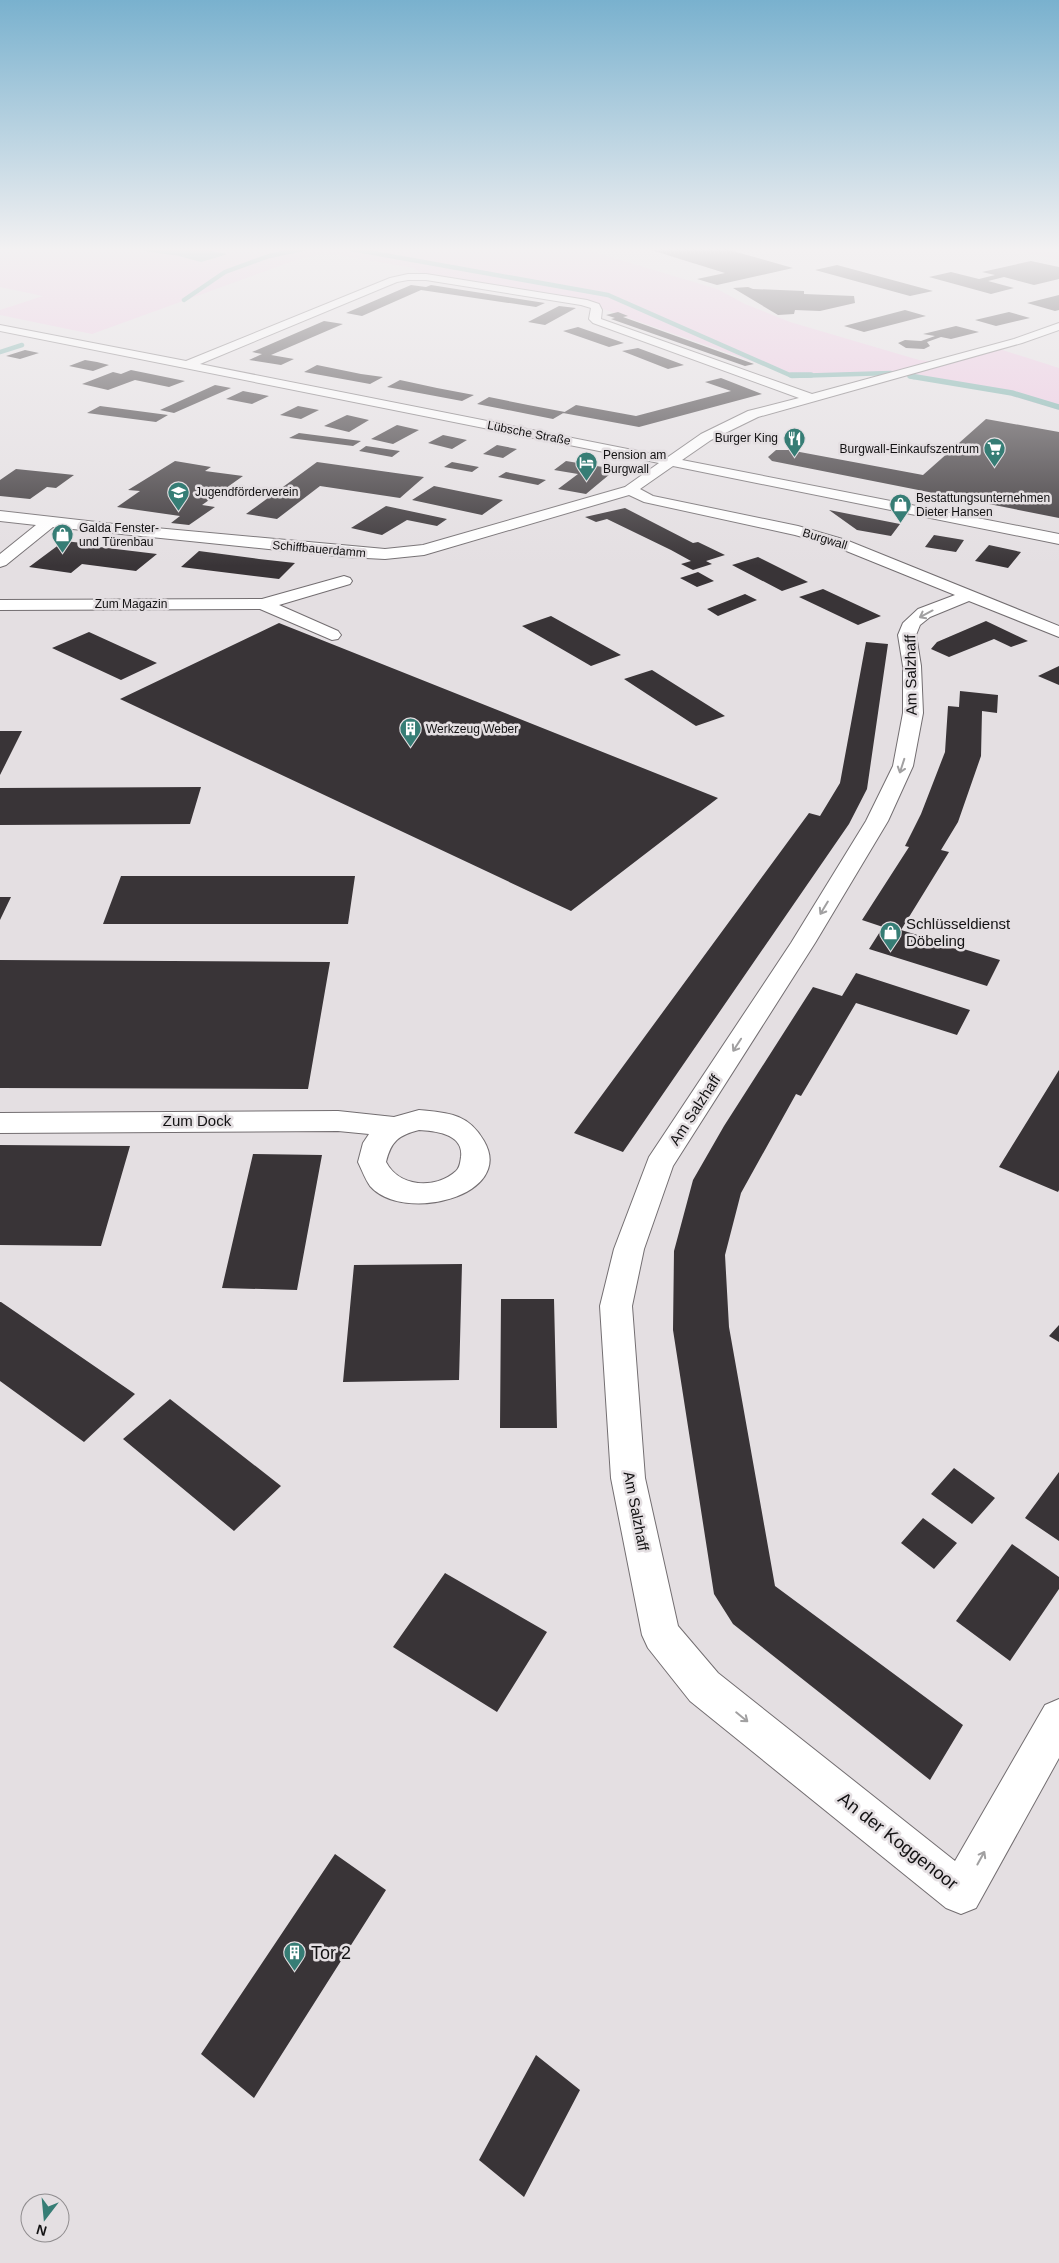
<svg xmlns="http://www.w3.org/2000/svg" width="1059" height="2263" font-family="Arial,sans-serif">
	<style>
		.green { fill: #edc5e0 }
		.water { fill: #73ada6 }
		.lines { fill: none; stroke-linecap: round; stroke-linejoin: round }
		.stream-far1 { stroke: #73ada6; stroke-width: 4.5 }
		.stream { stroke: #73ada6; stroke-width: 5.5 }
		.building { fill: #393437 }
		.minor-casing { stroke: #736e71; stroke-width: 2 }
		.minor { fill: #fff; fill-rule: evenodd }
		.oneway { stroke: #a1a0a1 }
		.labels { text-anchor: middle; stroke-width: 5; stroke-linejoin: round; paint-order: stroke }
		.far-street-label { font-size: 12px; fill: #131213; stroke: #e4dfe2 }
		.far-poi-label { font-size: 12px; fill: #131213; stroke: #e4dfe2; text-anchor: start }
		.street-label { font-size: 15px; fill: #131213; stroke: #e4dfe2 }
		.poi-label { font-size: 15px; fill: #131213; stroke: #e4dfe2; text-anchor: start }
		.near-street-label { font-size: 18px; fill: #131213; stroke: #e4dfe2 }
		.near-poi-label { font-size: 18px; fill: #131213; stroke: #e4dfe2; text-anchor: start }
	</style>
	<rect width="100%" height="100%" fill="#e4dfe2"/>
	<path class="green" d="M0 249H584L717 289 745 304 790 322 919 360 937 362 993 347 1059 368V410L1005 394 892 374 865 373 794 376 583 302 426 277 414 268 325 253 296 260 92 334 0 315V310L43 296 0 287Z
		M1012 249H1059V260Z"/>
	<path class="water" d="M165 249H199L228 254 201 262 160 251Z"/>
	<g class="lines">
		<path class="stream-far1" d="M146 249 174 253
			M351 249 608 295 792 376 891 373
			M184 300 225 272 269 256 303 249
			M0 352 22 345
			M910 376 914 377"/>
		<path class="stream" d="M791 375H811
			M910 376 1012 393 1059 407"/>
	</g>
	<path class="building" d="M658 249H726L793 268 717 285 697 279 725 273 651 250Z
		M1031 261 1059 267V279L1034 285 1004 277 988 281 1014 288 991 294 929 277 951 272 979 279 995 275 982 272Z
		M837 265 933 291 910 296 815 270Z
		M411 285 426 287 431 285 545 303 536 307 421 290 362 316 346 313Z
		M748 287 753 289 804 291V294L854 296 855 303 820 311 795 310 794 314 778 315 733 288Z
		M1059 295V310L1055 311 1027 303Z
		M559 306 576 308 545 325 528 322Z
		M905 310 926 316 864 332 844 326Z
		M618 312 628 316 623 317 754 364 745 366 611 319 615 318 606 315Z
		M1009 312 1030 318 996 326 975 320Z
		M324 321 343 324 271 355 294 359 281 365 249 360 262 354 252 352Z
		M956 326 979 332 951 339 941 337 927 342 930 346 924 349 906 348 898 343 905 340 921 341 935 336 923 334Z
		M578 327 624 343 609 347 563 331Z
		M638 348 684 365 668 369 622 351Z
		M25 350 39 353 20 359 6 356Z
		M85 360 97 362 109 365 93 371 69 366Z
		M317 365 361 374 383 377 370 384 304 372Z
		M131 370 185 381 169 387 135 380 108 390 82 384 113 372 121 374Z
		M721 378 762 394 639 427 563 413 576 405 636 416 731 391 705 382Z
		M400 380 437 388 474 395 462 401 387 387Z
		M215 385 231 388 174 413 160 410Z
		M243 391 269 396 252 404 226 399Z
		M489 397 528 405 565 412 553 419 477 404Z
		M100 406 168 415 156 422 87 413Z
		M298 406 319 410 301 419 280 415Z
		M347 415 369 420 349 432 324 426Z
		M986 419 1059 432V518L772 461 768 457 776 450H789L923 475Z
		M397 425 419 430 393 444 371 439Z
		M299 433 338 438 361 441 353 446 289 438Z
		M443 435 467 440 452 449 428 443Z
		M497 445 517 449 503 458 483 454Z
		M366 446 400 451 392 457 359 451Z
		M175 461 211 467 205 471 243 476 202 505 215 507 189 525 171 523 180 516 117 507 140 491 128 490Z
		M566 461 590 465 616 469 586 494 558 489 578 474 554 470Z
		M317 462 424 477 400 498 320 486 277 519 246 514Z
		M452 462 479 467 472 472 444 467Z
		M16 469 65 474 74 475 56 488 47 487 30 499 0 496V480Z
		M506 472 546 480 538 485 498 477Z
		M434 486 503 500 482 515 412 500Z
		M386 506 447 519 437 526 407 520 382 535 351 528Z
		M625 508 693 543 698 542 725 555 706 561 712 564 693 570 681 564 691 561 671 550 607 519 596 522 585 517Z
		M829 510 900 524 891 536 857 530Z
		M934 535 964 540 956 552 925 547Z
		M64 541 92 544 91 546 157 554 136 571 82 564 71 573 29 567Z
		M989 545 1021 552 1008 568 975 561Z
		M199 551 259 559 295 563 279 579 181 567Z
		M758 557 808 582 782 591 732 565Z
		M698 572 714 581 697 587 680 578Z
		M823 589 881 616 858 625 799 597Z
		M745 594 757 600 718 616 707 609Z
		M551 616 621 655 591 666 522 626Z
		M986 621 1028 641 1011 647 994 639 949 657 931 649 937 642Z
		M279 623 718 798 571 911 120 699Z
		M89 632 157 663 121 680 52 648Z
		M866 642 888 644 867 789 849 824 623 1152 574 1133 809 813 820 816 840 783Z
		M1059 666V685L1038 676Z
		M652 670 725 716 696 726 624 679Z
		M960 691 998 695 997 713 982 711 981 756 958 822 941 850 949 852 901 930 1000 960 987 986 869 949 883 927 862 920 909 847 905 846 921 814 945 752 948 706 959 707Z
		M0 731H22L0 775Z
		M201 787 190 824 0 825V788Z
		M121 876H355L348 924H103Z
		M0 897H11L0 920Z
		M0 960 330 962 308 1089 0 1088Z
		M856 973 970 1010 957 1035 856 1003 801 1096 796 1094 741 1193 725 1255 729 1327 775 1586 963 1725 930 1780 733 1624 714 1594 673 1330 674 1251 693 1180 724 1126 813 987 842 996Z
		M1059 1070V1190L1058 1192 999 1167Z
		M0 1145 130 1146 101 1246 0 1245Z
		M253 1154 322 1155 297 1290 222 1288Z
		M462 1264 459 1380 343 1382 354 1265Z
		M501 1299H554L557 1428H500Z
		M0 1302H1L135 1394 84 1442 0 1381Z
		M1059 1325V1342L1049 1336Z
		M170 1399 281 1486 234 1531 123 1439Z
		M954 1468 995 1498 972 1524 931 1494Z
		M1059 1472V1541L1025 1518Z
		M923 1518 957 1543 934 1569 901 1543Z
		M1012 1544 1059 1577V1589L1010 1661 956 1621Z
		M445 1573 547 1632 497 1712 393 1647Z
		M335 1854 386 1890 254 2098 201 2054Z
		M536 2055 580 2090 524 2197 479 2160Z"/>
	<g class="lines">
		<defs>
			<path id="minor" d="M408 274H426L587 300 599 304 602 310 601 319 812 394 1014 339 1059 323V330L1022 343 758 417 711 440 682 460 1059 534V544L673 466 640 489 653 496 798 526 846 540 1059 626V637L969 601 930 617 920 625 916 635 921 666 923 713 913 766 888 821 815 943 673 1166 644 1249 632 1306 645 1478 678 1626 718 1673 955 1861 1045 1705 1059 1699V1758L976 1908 961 1914 946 1908 690 1701 648 1648 642 1635 611 1478 600 1306 614 1249 649 1157 791 943 866 821 893 766 903 713V666L898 635 903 623 918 609 955 595 834 546 795 535 644 502 629 495 424 555 385 559 347 557 53 527 6 565 0 567V554L36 525 0 521V511L123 525 385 549 423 545 625 487 659 463 0 331V325L186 361 390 278ZM408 280H426L581 305 591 308 589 319 593 323 799 398 748 411 701 434 668 457 200 364 397 282Z
				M344 576 350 578 352 581 350 584 279 605 338 631 341 635 338 639 332 640 260 609 0 610V600L262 599Z
				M419 1110C448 1113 468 1113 484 1141 516 1196 403 1224 370 1186 365 1179 362 1170 358 1162L363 1143 369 1134 338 1131 0 1133V1113L338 1111 394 1117ZM419 1130C436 1131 464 1134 461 1157 460 1163 460 1167 456 1171 435 1190 399 1187 386 1162 391 1141 399 1135 419 1130Z"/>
		</defs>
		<use href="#minor" class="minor-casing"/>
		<use href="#minor" class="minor"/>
	</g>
	<defs><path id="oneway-shaft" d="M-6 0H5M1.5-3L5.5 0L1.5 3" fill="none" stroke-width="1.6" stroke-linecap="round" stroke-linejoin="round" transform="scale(1.25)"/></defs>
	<g class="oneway">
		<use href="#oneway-shaft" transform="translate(926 614) rotate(152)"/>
		<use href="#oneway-shaft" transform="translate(902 766) rotate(108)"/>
		<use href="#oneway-shaft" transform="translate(824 908) rotate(121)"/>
		<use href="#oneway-shaft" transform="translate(737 1045) rotate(123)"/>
		<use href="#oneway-shaft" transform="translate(742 1717) rotate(39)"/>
		<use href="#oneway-shaft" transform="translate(981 1858) rotate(-61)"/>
	</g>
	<linearGradient id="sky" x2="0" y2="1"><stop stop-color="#79b1ce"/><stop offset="0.44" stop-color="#f3f1f2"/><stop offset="1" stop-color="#f3f1f2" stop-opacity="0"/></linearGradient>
	<rect width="1059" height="566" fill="url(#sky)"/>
	<defs>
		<symbol id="restaurant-pin" viewBox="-11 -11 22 30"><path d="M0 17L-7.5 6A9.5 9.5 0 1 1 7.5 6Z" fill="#367d75" stroke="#e4dfe2"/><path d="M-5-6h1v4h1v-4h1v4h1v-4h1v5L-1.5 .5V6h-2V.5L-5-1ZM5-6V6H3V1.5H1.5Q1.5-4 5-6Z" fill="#fff"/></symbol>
		<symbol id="supermarket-pin" viewBox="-11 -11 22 30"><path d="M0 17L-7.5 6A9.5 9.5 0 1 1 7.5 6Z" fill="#367d75" stroke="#e4dfe2"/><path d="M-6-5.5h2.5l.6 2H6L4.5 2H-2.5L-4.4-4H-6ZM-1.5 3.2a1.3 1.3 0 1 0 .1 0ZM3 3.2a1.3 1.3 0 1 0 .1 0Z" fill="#fff"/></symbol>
		<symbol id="hotel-pin" viewBox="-11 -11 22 30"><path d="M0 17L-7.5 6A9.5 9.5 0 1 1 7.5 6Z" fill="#367d75" stroke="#e4dfe2"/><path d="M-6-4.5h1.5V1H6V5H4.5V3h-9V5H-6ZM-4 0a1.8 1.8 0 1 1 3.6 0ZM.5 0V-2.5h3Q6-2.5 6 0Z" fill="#fff"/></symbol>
		<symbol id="university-pin" viewBox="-11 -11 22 30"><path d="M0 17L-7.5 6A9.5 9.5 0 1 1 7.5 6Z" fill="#367d75" stroke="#e4dfe2"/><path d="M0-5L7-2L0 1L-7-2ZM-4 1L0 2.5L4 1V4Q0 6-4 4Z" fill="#fff"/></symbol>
		<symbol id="shop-pin" viewBox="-11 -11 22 30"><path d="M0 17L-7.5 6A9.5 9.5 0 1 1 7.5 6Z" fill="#367d75" stroke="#e4dfe2"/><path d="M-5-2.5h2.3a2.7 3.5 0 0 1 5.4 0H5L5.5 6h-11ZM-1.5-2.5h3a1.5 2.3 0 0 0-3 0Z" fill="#fff"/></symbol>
		<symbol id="building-pin" viewBox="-11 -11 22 30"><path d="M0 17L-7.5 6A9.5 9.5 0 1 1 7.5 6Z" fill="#367d75" stroke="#e4dfe2"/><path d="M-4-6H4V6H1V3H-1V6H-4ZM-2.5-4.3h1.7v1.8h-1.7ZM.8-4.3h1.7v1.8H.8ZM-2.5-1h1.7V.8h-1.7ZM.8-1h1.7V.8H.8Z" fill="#fff"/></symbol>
	</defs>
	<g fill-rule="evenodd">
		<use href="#restaurant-pin" x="782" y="426" width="25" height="34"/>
		<use href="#supermarket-pin" x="982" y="436" width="25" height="34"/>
		<use href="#hotel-pin" x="574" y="450" width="25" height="34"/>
		<use href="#university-pin" x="166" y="480" width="25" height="34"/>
		<use href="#shop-pin" x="888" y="492" width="25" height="34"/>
		<use href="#shop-pin" x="50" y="522" width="25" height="34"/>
		<use href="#building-pin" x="398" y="716" width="25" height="34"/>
		<use href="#shop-pin" x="878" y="920" width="25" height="34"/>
		<use href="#building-pin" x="282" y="1940" width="25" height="34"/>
	</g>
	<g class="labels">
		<g class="far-street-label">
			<text transform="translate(529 433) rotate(11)" y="4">Lübsche Straße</text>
			<text transform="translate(825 539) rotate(17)" y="4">Burgwall</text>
			<text transform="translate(319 549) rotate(5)" y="4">Schiffbauerdamm</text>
			<text x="131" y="608">Zum Magazin</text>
		</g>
		<g class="far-poi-label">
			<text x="778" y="442" text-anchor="end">Burger King</text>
			<text x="979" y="453" text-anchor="end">Burgwall-Einkaufszentrum</text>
			<text x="603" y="459">Pension am<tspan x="603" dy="14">Burgwall</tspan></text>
			<text x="195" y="496">Jugendförderverein</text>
			<text x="916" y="502">Bestattungsunternehmen<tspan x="916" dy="14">Dieter Hansen</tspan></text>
			<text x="79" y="532">Galda Fenster-<tspan x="79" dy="14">und Türenbau</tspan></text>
			<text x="426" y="733">Werkzeug Weber</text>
		</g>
		<g class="street-label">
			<text transform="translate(911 675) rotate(-91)" y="5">Am Salzhaff</text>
			<text transform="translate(695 1110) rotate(-57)" y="5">Am Salzhaff</text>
			<text x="197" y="1126">Zum Dock</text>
			<text transform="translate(636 1511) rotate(79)" y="5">Am Salzhaff</text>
		</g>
		<g class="poi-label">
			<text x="906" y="929">Schlüsseldienst<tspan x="906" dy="17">Döbeling</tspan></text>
		</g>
		<g class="near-street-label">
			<text transform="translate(898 1841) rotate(38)" y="6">An der Koggenoor</text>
		</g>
		<g class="near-poi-label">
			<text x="311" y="1959">Tor 2</text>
		</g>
	</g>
	<g transform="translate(45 2218) rotate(196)"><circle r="24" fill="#e4dfe2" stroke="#908d8f"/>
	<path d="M0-4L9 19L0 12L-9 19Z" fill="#367d75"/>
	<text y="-8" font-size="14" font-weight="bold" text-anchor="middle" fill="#131213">N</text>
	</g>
</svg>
